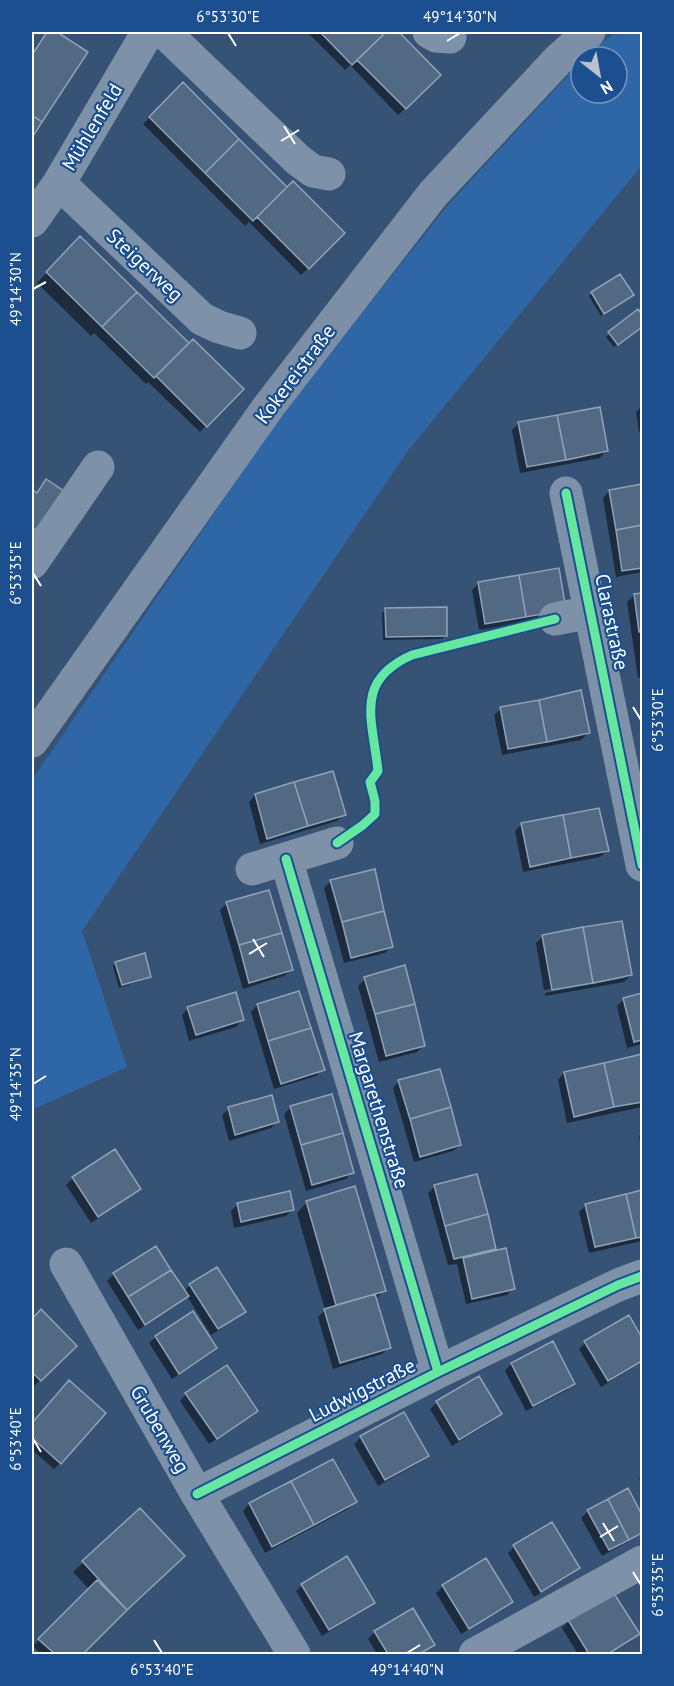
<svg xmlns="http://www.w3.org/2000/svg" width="674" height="1686" font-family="'PT Sans',sans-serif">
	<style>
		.green { fill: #2f66a5 }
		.shadow { fill: #0007 }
		.building { fill: #526984; stroke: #92a2b6; stroke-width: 1.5 }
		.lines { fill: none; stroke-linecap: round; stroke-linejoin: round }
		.minor { stroke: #7d92a8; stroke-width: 33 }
		.major { stroke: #7d8ea7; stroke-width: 33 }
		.cycleway-casing { stroke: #1b4f8f; stroke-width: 13 }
		.cycleway { stroke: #66e7a1; stroke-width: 9 }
		.ticks { fill: none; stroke: #fff; stroke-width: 2 }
		.labels { text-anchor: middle; stroke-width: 4.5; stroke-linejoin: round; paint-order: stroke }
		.street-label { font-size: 20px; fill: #fff; stroke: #1b4f8f }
		.neatline { fill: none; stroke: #fff; stroke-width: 2 }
		.ticks-label { font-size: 15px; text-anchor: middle; fill: #fff }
	</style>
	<rect width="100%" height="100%" fill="#365274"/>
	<path class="green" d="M615 32H642V165L407 452 82 931 127 1067 32 1110V780L284 411 448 205 581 61V93H617V57H585Z"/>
	<path class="shadow" d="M47 32H54L86 52 32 135V54Z
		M307 32H397L439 75 398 115 350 65 345 70Z
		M183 85 287 189 343 233 301 275 249 222 245 226 143 124Z
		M80 238 189 345 242 389 200 432 148 382 146 384 94 333 91 336 37 283Z
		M620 276 629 298 601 316 589 296Z
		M638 311 642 318V326L614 347 606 337Z
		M640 408H642V431L639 432 636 412Z
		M519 423 606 451 600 458 520 473 512 430Z
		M47 481 68 495 32 539V491L36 494Z
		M642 486V572L616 577 603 498 609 491Z
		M479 583 558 617 479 630 472 590Z
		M642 594V677L638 678 627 602 634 595Z
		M385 610 446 635 442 639 383 640 382 613Z
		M501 709 588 733 581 740 502 755 494 715Z
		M332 773 344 814 337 821 260 844 249 802 255 795Z
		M522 824 607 851 600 857 523 872 515 831Z
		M331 881 391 946 385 953 344 963 324 888Z
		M227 903 291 970 284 976 243 989 220 910Z
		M543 936 631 975 624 982 545 996V993L625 978V975L544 990 536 943Z
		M116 963 150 976 146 979 119 988 113 966Z
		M365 979 423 1046 417 1052 379 1062 358 986Z
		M642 994V1044L627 1048 617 1006 624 999Z
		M257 1005 323 1069 316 1076 274 1089 251 1012Z
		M188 1008 242 1020 236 1027 189 1041 182 1015Z
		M642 1055V1107L567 1123 558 1080 564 1073Z
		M399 1081 460 1145 453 1151 414 1162 393 1088Z
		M290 1108 352 1172 346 1179 306 1191 284 1114Z
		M229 1109 278 1122 271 1128 229 1141 222 1115Z
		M642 1132V1152L639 1136Z
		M114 1151 139 1189 132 1195 91 1223 66 1185 73 1178Z
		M435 1186 495 1248 490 1253 513 1288 507 1295 466 1304 457 1264 448 1265 428 1193Z
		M354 1188 384 1290 375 1300 389 1348 382 1354 333 1369 318 1317 325 1310 297 1213 306 1203Z
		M642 1192V1241L589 1253 579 1212 586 1205Z
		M238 1204 293 1209 286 1216 234 1228 231 1211Z
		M114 1274 184 1291 190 1285 244 1312 237 1318 211 1335 187 1296 180 1303 138 1330 107 1281Z
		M41 1311 75 1346 33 1387 32 1385V1321Z
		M628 1317 642 1341V1362L601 1387 579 1349 585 1343Z
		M156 1337 215 1348 208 1355 172 1379 149 1343Z
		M552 1343 573 1383 567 1390 526 1411 505 1371 511 1364Z
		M478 1378 500 1414 493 1421 452 1446 430 1409 437 1403Z
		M63 1389 60 1463 54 1469 32 1450V1424Z
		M186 1394 256 1411 209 1444 180 1401Z
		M361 1437 427 1455 420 1462 378 1486 354 1444Z
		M333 1461 355 1502 348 1509 265 1553 243 1511 249 1504Z
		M642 1475V1485L639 1478Z
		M628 1490 642 1519V1534L602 1556 581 1518 588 1511Z
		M140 1510 173 1566 81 1654H41L33 1646 89 1589 73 1572Z
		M514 1547 578 1568 571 1575 534 1597 508 1553Z
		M302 1585 373 1603 366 1609 322 1636 296 1591Z
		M443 1586 511 1602 504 1609 461 1634 436 1593Z
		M613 1594 638 1634 631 1641 609 1654H578L562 1628 568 1622Z
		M412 1610 433 1645 421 1654H377L368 1639 375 1632Z"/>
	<path class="building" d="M47 32H57L88 52 42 122 32 115V55Z
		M320 32H386L352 65Z
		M386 32H399L441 75 406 109 357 60Z
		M183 82 239 139 205 173 149 117Z
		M32 115 42 122 32 138Z
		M239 139 287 187 253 221 205 173Z
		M293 181 345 233 309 269 257 217Z
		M80 236 137 292 102 327 46 272Z
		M620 274 634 295 604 314 591 292Z
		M137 292 189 343 154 378 102 327Z
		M638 309 642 315V327L618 345 608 332Z
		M193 339 244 389 207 427 156 376Z
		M600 407 608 451 566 460 557 415Z
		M557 415 566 460 527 467 518 422Z
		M46 479 70 495 43 535 32 528V489L37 493Z
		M642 484V525L616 530 609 490Z
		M642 525V568L622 571 616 530Z
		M559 568 566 610 526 617 519 575Z
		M519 575 526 617 485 624 478 582Z
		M642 593V631L639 632 634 594Z
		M447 607V636L386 637 385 608Z
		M581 690 590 733 547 742 539 700Z
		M539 700 547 742 508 749 500 707Z
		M333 771 346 815 308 826 294 782Z
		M294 782 308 826 267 839 255 794Z
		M599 808 609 851 571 858 563 815Z
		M563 815 571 858 530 867 521 823Z
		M375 869 384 911 342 922 330 880Z
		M269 890 282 933 239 945 226 902Z
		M384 911 393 947 351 958 342 922Z
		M622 921 632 975 593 983 583 927Z
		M583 927 593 983 552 990 542 935Z
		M282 933 293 970 249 983 239 945Z
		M145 953 151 977 122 985 115 962Z
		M405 965 415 1004 375 1014 364 977Z
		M299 991 311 1028 268 1041 257 1004Z
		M236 992 244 1020 196 1035 187 1007Z
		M642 993V1040L634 1042 623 998Z
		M415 1004 425 1046 386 1056 375 1014Z
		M311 1028 325 1070 281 1084 268 1041Z
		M642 1054V1102L614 1107 604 1063Z
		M604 1063 614 1107 574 1117 564 1072Z
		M440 1069 451 1107 410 1119 398 1080Z
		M332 1094 343 1133 301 1145 290 1106Z
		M272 1095 279 1122 235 1135 228 1107Z
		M451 1107 461 1145 420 1157 410 1119Z
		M343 1133 354 1173 312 1185 301 1145Z
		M115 1149 141 1189 98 1217 72 1177Z
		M477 1174 488 1214 445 1226 434 1185Z
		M355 1186 386 1291 336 1305 306 1201Z
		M642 1190V1237L636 1238 626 1194Z
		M290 1191 294 1210 241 1222 237 1203Z
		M626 1194 636 1238 595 1247 585 1204Z
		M488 1214 496 1249 454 1259 445 1226Z
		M156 1246 171 1270 128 1297 113 1273Z
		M506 1248 515 1289 472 1299 463 1258Z
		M217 1267 246 1312 218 1329 189 1284Z
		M171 1270 189 1296 145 1325 128 1297Z
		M375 1294 391 1348 340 1363 324 1309Z
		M41 1309 77 1346 41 1381 32 1372V1319Z
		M193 1311 217 1348 179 1374 155 1336Z
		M629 1315 642 1338V1361L608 1381 584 1341Z
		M553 1341 575 1384 533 1406 511 1363Z
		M227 1365 258 1411 217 1439 185 1393Z
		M479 1376 502 1414 459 1440 436 1401Z
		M69 1380 106 1413 61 1464 32 1438V1423Z
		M404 1412 429 1456 385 1480 360 1436Z
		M333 1459 357 1502 314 1525 291 1481Z
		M291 1481 314 1525 272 1547 249 1503Z
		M628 1488 642 1515V1533L629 1540 608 1499Z
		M608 1499 629 1540 609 1550 587 1510Z
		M140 1508 185 1556 127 1610 82 1561Z
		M552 1522 580 1568 541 1592 513 1545Z
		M347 1556 375 1603 329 1630 301 1584Z
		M486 1558 513 1602 469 1629 442 1585Z
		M97 1580 127 1610 83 1654H55L38 1639Z
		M613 1592 640 1634 608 1654H589L568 1620Z
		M413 1608 435 1645 419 1654H388L374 1631Z"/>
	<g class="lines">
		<path class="minor" d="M164 32 298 160 313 171 329 174
			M429 32 436 36 450 37
			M59 183 202 319 219 327 240 333
			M32 221 59 183 148 32
			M566 493 642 865
			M32 563 98 467
			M555 619 591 612
			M286 859 438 1372
			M252 869 337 843
			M66 1264 197 1494 294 1654
			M197 1494 438 1372 618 1285 642 1276
			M475 1654 642 1562"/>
		<path class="major" d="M32 741 269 406 433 194 558 60 589 32"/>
		<defs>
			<path id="cycleway" d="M566 493 642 865
				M337 843 363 825 375 814V801L370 782 378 771C373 720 353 681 412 655L555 619
				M286 859 438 1372
				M197 1494 438 1372 618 1285 642 1276"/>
		</defs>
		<use href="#cycleway" class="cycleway-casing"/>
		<use href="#cycleway" class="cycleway"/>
	</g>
	<path class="ticks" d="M228 33 236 46M447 41 460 33M284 126 295 144M281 141 299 130M33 289 46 282M33 573 41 586M633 707 641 720M253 939 264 957M249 954 267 943M33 1084 46 1076M33 1439 41 1452M603 1523 614 1541M600 1537 618 1526M633 1572 641 1585M154 1640 162 1653M407 1653 420 1645"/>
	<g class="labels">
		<g class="street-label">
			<text transform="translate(92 127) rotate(-59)" y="7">Mühlenfeld</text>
			<text transform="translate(145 265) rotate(43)" y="7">Steigerweg</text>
			<text transform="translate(295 374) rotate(-53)" y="7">Kokereistraße</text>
			<text transform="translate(612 622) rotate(78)" y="7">Clarastraße</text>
			<text transform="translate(379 1110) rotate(73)" y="7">Margarethenstraße</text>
			<text transform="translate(362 1390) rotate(-27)" y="7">Ludwigstraße</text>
			<text transform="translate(160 1429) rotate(60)" y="7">Grubenweg</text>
		</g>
	</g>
	<rect width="674" height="1686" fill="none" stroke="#1b4f8f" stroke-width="66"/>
	<g transform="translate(599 75) rotate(149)"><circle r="28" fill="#1b4f8f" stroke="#7695bc" stroke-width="1.5"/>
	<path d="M0-4.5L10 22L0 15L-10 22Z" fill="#b9c2ce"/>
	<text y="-9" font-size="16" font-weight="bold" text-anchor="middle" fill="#ffffff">N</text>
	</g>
	<rect x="33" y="33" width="608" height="1620" class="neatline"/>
	<g class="ticks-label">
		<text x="228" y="22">6°53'30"E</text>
		<text x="460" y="22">49°14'30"N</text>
		<text transform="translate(16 289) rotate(-90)" y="5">49°14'30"N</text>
		<text transform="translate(16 573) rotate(-90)" y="5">6°53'35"E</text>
		<text transform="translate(658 720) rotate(-90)" y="5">6°53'30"E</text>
		<text transform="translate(16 1084) rotate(-90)" y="5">49°14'35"N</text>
		<text transform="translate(16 1439) rotate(-90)" y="5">6°53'40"E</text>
		<text transform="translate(658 1585) rotate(-90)" y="5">6°53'35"E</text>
		<text x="162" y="1675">6°53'40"E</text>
		<text x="407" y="1675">49°14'40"N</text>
	</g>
</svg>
